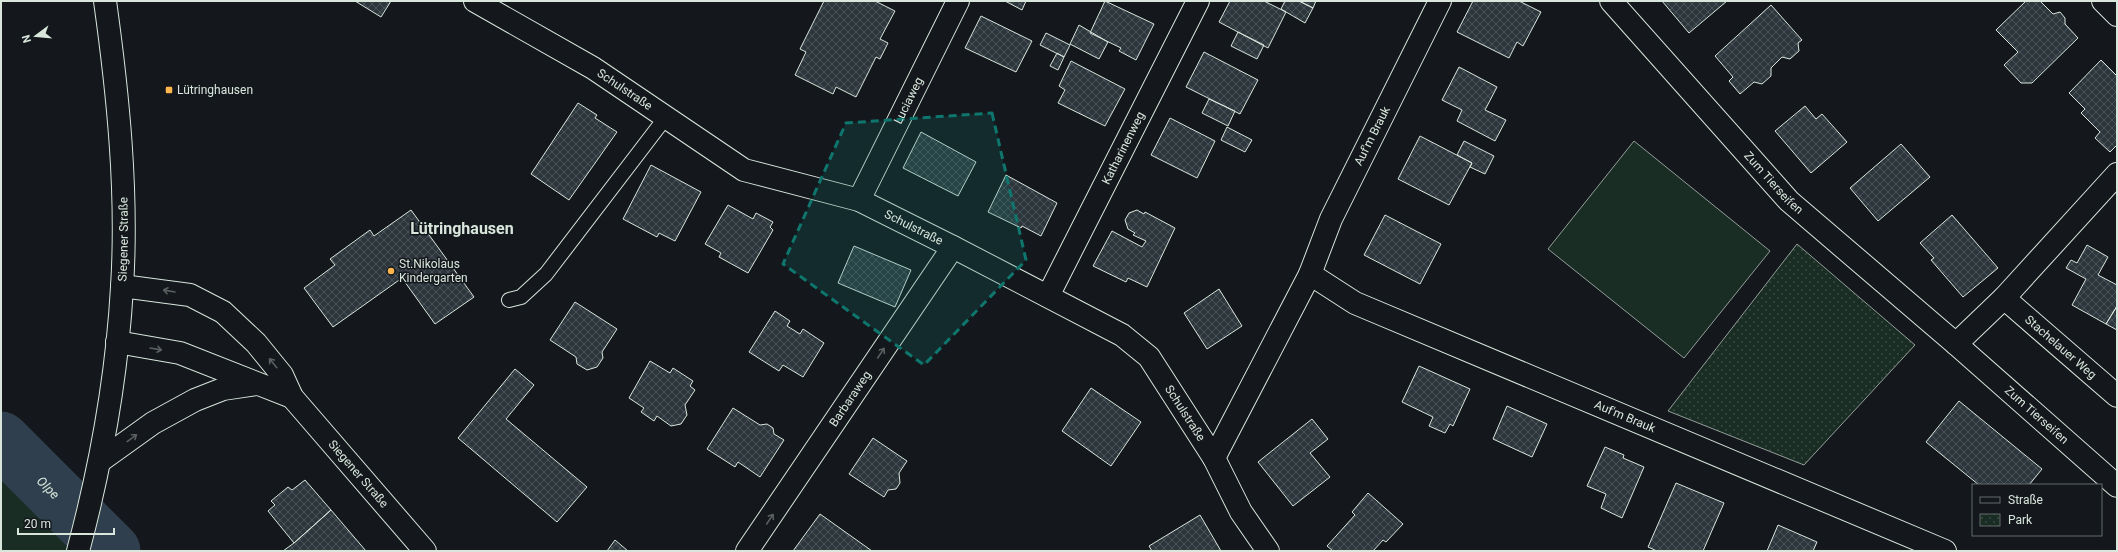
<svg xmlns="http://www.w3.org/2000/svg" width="2118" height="552" font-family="Roboto,sans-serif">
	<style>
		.grass { fill: #1a2d24; stroke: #939e99 }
		.park { fill: url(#park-dots); stroke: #939e99 }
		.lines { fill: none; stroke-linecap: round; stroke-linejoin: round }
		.river { stroke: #2f3f4d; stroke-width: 57 }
		.building { fill: url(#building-cross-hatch); stroke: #d8e6dc }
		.lane-casing { stroke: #d8e6dc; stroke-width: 16 }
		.street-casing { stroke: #d8e6dc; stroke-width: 24 }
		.secondary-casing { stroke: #d8e6dc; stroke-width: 24 }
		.primary-casing { stroke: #d8e6dc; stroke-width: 24 }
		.lane { stroke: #14181c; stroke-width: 14 }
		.street { stroke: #14181c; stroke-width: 22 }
		.secondary { stroke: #14181c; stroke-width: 22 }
		.primary { stroke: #14181c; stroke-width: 22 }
		.oneway { stroke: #59605f }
		.marked { fill: #0f766e; fill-opacity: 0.2; stroke: #0f766e; stroke-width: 3; stroke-dasharray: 8 5; stroke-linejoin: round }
		.poi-dot { fill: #ffb74d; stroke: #14181c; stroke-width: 1.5 }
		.labels { text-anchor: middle; stroke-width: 3; stroke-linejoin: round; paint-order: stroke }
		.street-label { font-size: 12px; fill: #d8e6dc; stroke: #14181c }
		.poi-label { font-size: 12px; fill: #d8e6dc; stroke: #14181c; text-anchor: start }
		.water-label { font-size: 13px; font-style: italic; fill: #d8e6dc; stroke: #14181c }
		.district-label { font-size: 16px; font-weight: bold; fill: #d8e6dc; stroke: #14181c }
	</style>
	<defs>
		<pattern id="park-dots" width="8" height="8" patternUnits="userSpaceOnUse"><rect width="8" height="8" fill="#1a2d24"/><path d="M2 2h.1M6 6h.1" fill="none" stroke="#3b4b43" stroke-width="1.8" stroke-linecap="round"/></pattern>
		<pattern id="building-cross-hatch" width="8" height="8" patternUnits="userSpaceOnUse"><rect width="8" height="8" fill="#2c363c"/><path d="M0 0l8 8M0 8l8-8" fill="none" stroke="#4a5358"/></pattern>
	</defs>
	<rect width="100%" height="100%" fill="#14181c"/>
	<path class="grass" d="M1634 141 1770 251 1684 358 1548 249Z
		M1 458 94 551H1Z"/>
	<path class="park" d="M1797 244 1915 345 1804 465 1668 411Z"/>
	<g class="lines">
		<path class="river" id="s1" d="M1 440 112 551"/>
	</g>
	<path class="building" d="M355 1H391L381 17Z
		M824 1H875L895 11 880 39 888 43 880 59 876 57 856 97 836 87 833 94 795 75 806 52 800 49Z
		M1005 1H1026L1022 10Z
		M1105 1 1154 24 1136 60 1119 51 1121 48 1090 33Z
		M1230 1H1264L1286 12 1268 48 1219 22Z
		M1285 1H1299L1313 8 1305 23 1281 9Z
		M1299 1H1316L1313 8Z
		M1473 1H1519L1541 12 1523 46 1517 42 1509 58 1457 32Z
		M1662 1H1727L1689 33Z
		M2026 1H2040L2053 14 2060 12 2065 18V24L2078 38 2032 83H2021L2004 65 2018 52 1996 30Z
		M1771 5 1802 40 1798 43 1799 51 1790 59 1782 57 1771 68V76L1762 84 1754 82 1740 94 1729 81 1733 77 1715 56Z
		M981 16 1032 41 1016 72 965 48Z
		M1079 25 1108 42 1099 59 1070 44Z
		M1238 32 1264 45 1257 59 1231 46Z
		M1046 33 1070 45 1064 57 1040 45Z
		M1204 52 1258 80 1240 114 1186 87Z
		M1057 53 1064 57 1058 70 1050 66Z
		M2101 60 2117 76V145L2110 152 2095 138 2100 132 2081 113 2085 109 2069 93Z
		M1071 61 1125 89 1105 126 1058 103 1065 90 1059 86Z
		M1459 67 1497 87 1485 110 1506 120 1495 141 1457 121 1462 110 1442 100Z
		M1209 99 1235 111 1228 126 1202 113Z
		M578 103 597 115 595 118 617 132 569 200 531 174Z
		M1805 106 1816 119 1822 114 1847 142 1811 173 1775 131Z
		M1170 118 1215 141 1197 178 1151 155Z
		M1227 127 1252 140 1245 152 1221 140Z
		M921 132 976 162 958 196 903 168Z
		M1420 136 1472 163 1449 205 1398 179Z
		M1464 141 1494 156 1485 174 1470 167 1472 163 1457 155Z
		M1901 144 1930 177 1878 221 1850 188Z
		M651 165 701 192 675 241 659 233 657 237 623 219Z
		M1006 175 1057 203 1041 236 1022 226 1021 228 988 212Z
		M728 205 753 219 756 213 773 222 770 227 773 230 748 273 719 257 721 253 705 244Z
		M411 210 474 297 435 324 402 278 333 327 304 288 335 265 330 259 370 230 374 236Z
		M1137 210 1144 214 1145 212 1175 228 1147 287 1128 278 1126 282 1093 266 1112 231 1142 247 1146 241 1133 235 1135 233 1128 229 1125 220 1129 213Z
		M1385 215 1441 244 1420 284 1364 255Z
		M1952 215 1998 268 1963 297 1931 260 1934 258 1920 243Z
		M2087 245 2108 257 2098 275 2117 285V306L2106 324 2072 305 2086 279 2066 268 2071 260 2077 263Z
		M854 246 911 270 895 307 838 283Z
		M1219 289 1242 326 1207 349 1184 313Z
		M575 302 617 329 602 352 603 358 597 367 587 370 577 364 576 357 550 340Z
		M2117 306V330L2106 324Z
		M775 311 790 321 787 326 800 334 803 329 824 343 803 377 783 365 779 371 749 352Z
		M650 361 670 373 673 368 693 381 690 386 695 390 685 405 687 415 681 424 671 426 657 416 654 421 641 412 644 408 629 398Z
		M1419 366 1470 389 1453 426 1450 424 1445 433 1429 426 1433 417 1402 402Z
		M515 369 534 385 506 419 587 487 557 522 458 438Z
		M1091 388 1141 422 1111 466 1062 431Z
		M1959 401 2042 469 2029 485H1979L1926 442Z
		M1507 406 1547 424 1532 457 1493 439Z
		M733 408 760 425 767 424 773 428 774 434 784 440 760 477 738 462 735 467 707 449Z
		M1312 419 1328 439 1310 453 1330 477 1293 506 1258 462Z
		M873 438 907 461 899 473 900 483 896 489 888 490 884 497 849 474Z
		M1605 447 1624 455 1623 458 1644 467 1622 518 1601 508 1606 494 1587 486Z
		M305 480 331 510 294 543 268 511 275 505 271 501 288 487 292 490Z
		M1676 483 1724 503 1703 551H1657L1648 547Z
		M1368 493 1403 524 1386 542 1383 540 1373 551H1333L1327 546 1355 515 1352 512Z
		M331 510 366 551H283L294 543Z
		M820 514 872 551H793Z
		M1200 515 1221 551H1152L1149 546Z
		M1778 525 1817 542 1813 551H1767Z
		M615 540 628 551H607Z"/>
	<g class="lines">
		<defs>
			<path id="lane" d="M509 300 521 297 546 274 666 117"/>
			<g id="street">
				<path id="s2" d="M475 1 593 68 744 170 859 200 953 247 1122 335 1149 357 1214 458 1241 512 1268 551"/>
				<path id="s3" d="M1440 1 1331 219 1310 274 1355 303 1945 551"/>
				<path id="s4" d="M1611 1 1789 201 1956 344 2117 486"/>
				<path d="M2103 1 2117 15"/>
				<path id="s5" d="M859 200 958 1"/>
				<path id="s6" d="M1048 296 1198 1"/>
				<path id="s7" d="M2004 298 2117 396"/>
				<path d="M1956 344 2004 298 2117 174"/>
				<path d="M1214 458 1310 274"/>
				<path id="s8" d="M747 551 953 247"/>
			</g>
			<g id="secondary">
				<path id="s9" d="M122 286 190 295 223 312 256 343 282 375 292 397 425 551"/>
				<path d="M117 342 180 353 292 397"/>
				<path d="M100 461 153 423 195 400 223 389 257 384"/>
			</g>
			<g id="primary">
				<path id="s10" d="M78 551C101 465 117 376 122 287 128 192 118 94 105 1"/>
			</g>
		</defs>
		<use href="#lane" class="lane-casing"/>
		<use href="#street" class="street-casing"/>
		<use href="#secondary" class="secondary-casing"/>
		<use href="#primary" class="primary-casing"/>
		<use href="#lane" class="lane"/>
		<use href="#street" class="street"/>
		<use href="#secondary" class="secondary"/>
		<use href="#primary" class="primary"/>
	</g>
	<defs><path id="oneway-shaft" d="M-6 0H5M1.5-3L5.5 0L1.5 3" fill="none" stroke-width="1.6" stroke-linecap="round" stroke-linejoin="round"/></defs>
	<g class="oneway">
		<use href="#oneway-shaft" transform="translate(169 291) rotate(-170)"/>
		<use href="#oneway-shaft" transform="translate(156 349) rotate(10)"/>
		<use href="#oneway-shaft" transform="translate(881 353) rotate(-56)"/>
		<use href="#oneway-shaft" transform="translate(273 363) rotate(-129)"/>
		<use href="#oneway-shaft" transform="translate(132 438) rotate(-36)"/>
		<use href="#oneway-shaft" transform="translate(770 519) rotate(-56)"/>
	</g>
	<path class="marked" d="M992 113 1026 260 924 365 783 264 846 123Z"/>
	<g class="poi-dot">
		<rect x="165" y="86" width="8" height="8" rx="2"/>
		<circle cx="391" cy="271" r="4"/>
	</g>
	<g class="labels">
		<g class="street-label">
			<text dy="4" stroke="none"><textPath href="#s2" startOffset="174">Schulstraße</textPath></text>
			<text dy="4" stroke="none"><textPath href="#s5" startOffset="111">Luciaweg</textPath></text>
			<text transform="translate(1372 136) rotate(-63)" y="4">Auf'm Brauk</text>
			<text dy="4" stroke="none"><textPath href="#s6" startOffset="166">Katharinenweg</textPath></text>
			<text dy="4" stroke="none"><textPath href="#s4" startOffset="244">Zum Tierseifen</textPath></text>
			<text dy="4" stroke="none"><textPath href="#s2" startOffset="498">Schulstraße</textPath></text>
			<text dy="4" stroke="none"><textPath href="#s10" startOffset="316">Siegener Straße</textPath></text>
			<text dy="4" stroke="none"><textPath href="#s7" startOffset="75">Stachelauer Weg</textPath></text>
			<text dy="4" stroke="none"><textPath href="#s8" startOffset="184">Barbaraweg</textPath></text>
			<text dy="4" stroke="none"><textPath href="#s2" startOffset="834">Schulstraße</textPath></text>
			<text dy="4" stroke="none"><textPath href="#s4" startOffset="595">Zum Tierseifen</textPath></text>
			<text dy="4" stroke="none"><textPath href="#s3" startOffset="649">Auf'm Brauk</textPath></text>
			<text dy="4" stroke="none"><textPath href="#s9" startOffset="318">Siegener Straße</textPath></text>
		</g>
		<g class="poi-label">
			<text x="177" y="94">Lütringhausen</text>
			<text x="399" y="268">St.Nikolaus<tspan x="399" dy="14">Kindergarten</tspan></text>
		</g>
		<g class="water-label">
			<text dy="5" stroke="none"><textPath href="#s1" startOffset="67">Olpe</textPath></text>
		</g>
		<g class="district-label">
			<text x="462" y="234">Lütringhausen</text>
		</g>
	</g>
	<rect width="2118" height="552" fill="none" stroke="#d8e6dc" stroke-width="4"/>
	<rect x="1972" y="484" width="130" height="52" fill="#14181c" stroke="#626a69"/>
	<rect x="1980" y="497" width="20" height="6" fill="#14181c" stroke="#626a69"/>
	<text x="2008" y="504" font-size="12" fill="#d8e6dc">Straße</text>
	<rect x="1980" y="514" width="20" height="12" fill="url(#park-dots)" stroke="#626a69"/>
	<text x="2008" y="524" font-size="12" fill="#d8e6dc">Park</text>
	<g transform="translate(36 36) rotate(254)" stroke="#14181c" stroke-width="3" paint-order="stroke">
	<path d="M0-3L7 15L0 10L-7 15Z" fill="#d8e6dc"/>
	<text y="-6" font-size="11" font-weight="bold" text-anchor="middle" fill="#d8e6dc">N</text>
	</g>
	<path d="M18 528v6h96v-6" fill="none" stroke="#d8e6dc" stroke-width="2"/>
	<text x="24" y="528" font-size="12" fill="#d8e6dc" stroke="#14181c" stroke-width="3" paint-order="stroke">20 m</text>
</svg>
